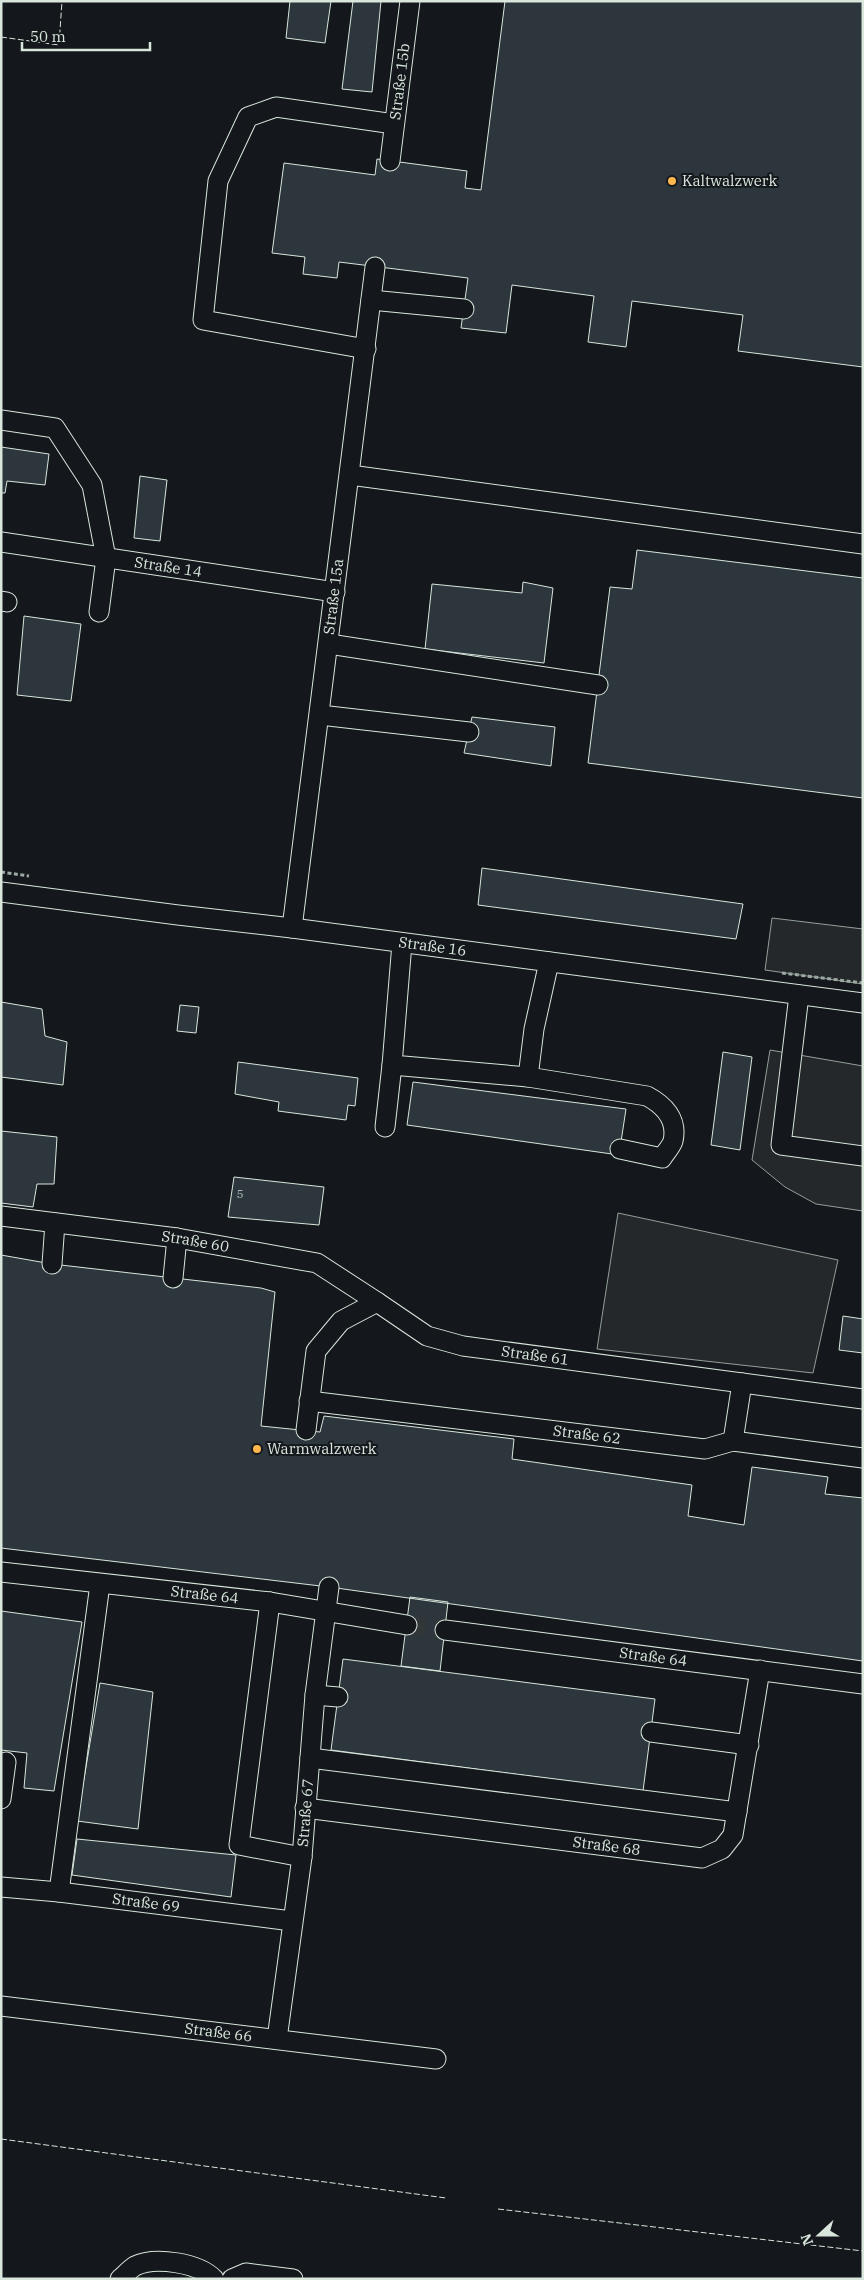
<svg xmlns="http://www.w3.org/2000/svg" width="864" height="2280" font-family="'IBM Plex Serif',serif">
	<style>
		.parking { fill: #24282b; stroke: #939e99 }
		.building { fill: #2c363c; stroke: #d8e6dc }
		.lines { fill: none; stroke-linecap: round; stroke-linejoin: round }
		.minor-tunnel { stroke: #313739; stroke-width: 19; stroke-dasharray: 19 9; stroke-linecap: butt }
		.minor-casing { stroke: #d8e6dc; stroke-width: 21 }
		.path { stroke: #9da8a2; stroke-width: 3; stroke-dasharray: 4 2.5; stroke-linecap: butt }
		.minor { stroke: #14181c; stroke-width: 19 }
		.fence { stroke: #d8e6dc; stroke-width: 1; stroke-dasharray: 6 2.5; stroke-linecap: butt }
		.poi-dot { fill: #ffb74d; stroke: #14181c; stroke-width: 2 }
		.labels { text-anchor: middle; stroke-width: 4; stroke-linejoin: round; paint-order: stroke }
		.number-label { font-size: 12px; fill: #adbab4 }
		.street-label { font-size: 15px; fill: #d8e6dc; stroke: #14181c }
		.poi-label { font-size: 15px; fill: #d8e6dc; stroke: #14181c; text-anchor: start }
	</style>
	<rect width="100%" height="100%" fill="#14181c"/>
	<path class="parking" d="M772 918 863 929V984L765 970Z
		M770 1050 863 1066V1211L816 1204 785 1187 752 1160Z
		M618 1213 838 1260 813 1373 597 1349Z"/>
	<path class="building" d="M290 1H331L325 43 286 38Z
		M353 1H381L372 92 342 89Z
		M505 1H863V367L738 351 743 315 632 301 626 347 588 342 594 296 512 285 506 333 461 328 468 278 339 262 337 278 303 274 305 257 272 253 284 163 375 175 377 159 467 171 465 188 481 190Z
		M1 447 49 454 45 485 7 481 5 493H1Z
		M140 476 167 480 160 541 134 538Z
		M637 550 863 578V798L588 763 610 587 632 589Z
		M523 582 553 588 544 663 425 649 432 584 522 593Z
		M24 616 81 624 71 701 17 695Z
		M472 717 555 727 551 766 464 753Z
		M482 868 743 904 736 939 478 905Z
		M1 1002 42 1009 45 1036 67 1042 63 1085 1 1077Z
		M180 1005 199 1007 196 1033 177 1031Z
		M723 1052 752 1057 740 1150 711 1145Z
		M238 1062 358 1078 355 1106 348 1105 346 1120 278 1111 279 1102 235 1094Z
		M413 1082 626 1109 619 1155 407 1125Z
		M1 1131 57 1137 54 1184H37L33 1207 1 1203Z
		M234 1177 324 1187 319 1225 228 1217Z
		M1 1255 52 1264 261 1288 275 1292 261 1426 320 1432 324 1416 514 1439 512 1459 692 1485 688 1516 744 1525 752 1467 828 1477 825 1494 863 1498V1661L329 1587 1 1548Z
		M843 1316 863 1319V1353L839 1350Z
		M410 1597 448 1602 440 1671 401 1666Z
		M1 1611 82 1622 54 1791 24 1788 27 1753 1 1750Z
		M343 1659 655 1699 643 1791 331 1750Z
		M100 1683 153 1692 138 1829 77 1821Z
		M77 1839 236 1855 231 1897 72 1875Z"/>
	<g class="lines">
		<path class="minor-tunnel" d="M407 1625 445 1630"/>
		<defs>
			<g id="minor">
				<path id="s1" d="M390 161 410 1"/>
				<path d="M371 300 464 309"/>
				<path d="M366 349 203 320 218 181 248 117 276 107 394 124"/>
				<path d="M1 420 55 428 92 485 106 558 99 612"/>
				<path d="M350 475 863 544"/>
				<path id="s2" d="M1 542 335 592"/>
				<path d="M1 601 7 602"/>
				<path d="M329 644 598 685"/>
				<path d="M320 715 469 732"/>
				<path id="s3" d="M1 892 178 915 292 928 863 1003"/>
				<path id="s4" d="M292 928 375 267"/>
				<path d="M402 943 392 1065 528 1077"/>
				<path d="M549 962 534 1029 528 1077 647 1096C664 1105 678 1119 673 1141 671 1147 665 1153 662 1158L620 1149"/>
				<path d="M799 995 781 1145 863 1156"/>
				<path d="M385 1127 392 1065"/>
				<path id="s5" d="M1 1216 177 1238 317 1263 377 1302"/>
				<path d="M52 1264 55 1223"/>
				<path d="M173 1278 177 1238"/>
				<path id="s6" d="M309 1401 705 1449 733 1441 863 1458"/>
				<path id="s7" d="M306 1430 316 1351 341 1321 377 1302 427 1336 463 1346 863 1399"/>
				<path d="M733 1441 742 1383"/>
				<path id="s8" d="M1 1572 270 1602 407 1625"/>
				<path d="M270 1602 239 1845 302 1857"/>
				<path id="s9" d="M445 1630 863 1684"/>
				<path d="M315 1695 338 1697"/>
				<path d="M651 1732 749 1745"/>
				<path d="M310 1758 737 1812"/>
				<path d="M1 1799 6 1762"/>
				<path id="s10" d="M305 1808 702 1858 722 1849 733 1835 760 1670"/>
				<path id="s11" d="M1 1887 59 1892 292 1921"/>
				<path d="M59 1892 100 1584"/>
				<path id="s12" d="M1 2006 436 2059"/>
				<path id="s13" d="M277 2039 302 1857 315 1695 329 1587"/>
				<path d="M120 2279C125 2275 130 2269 135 2266 155 2256 199 2263 214 2279"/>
				<path d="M232 2279 246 2273 293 2279"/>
			</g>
		</defs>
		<use href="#minor" class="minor-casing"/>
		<path class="path" d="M1 872 29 876
			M782 973 863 983"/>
		<use href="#minor" class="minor"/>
		<path class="fence" d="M1 37 59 45 62 1
			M1 2139 446 2198
			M498 2209 863 2251"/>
	</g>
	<g class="poi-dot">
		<circle cx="672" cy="181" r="5"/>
		<circle cx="257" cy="1449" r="5"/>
	</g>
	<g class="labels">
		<g class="number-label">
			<text x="240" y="1198">5</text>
		</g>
		<g class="street-label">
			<text dy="5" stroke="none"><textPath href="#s1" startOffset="80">Straße 15b</textPath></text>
			<text dy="5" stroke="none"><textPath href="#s2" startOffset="169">Straße 14</textPath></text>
			<text dy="5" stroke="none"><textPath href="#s4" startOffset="334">Straße 15a</textPath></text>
			<text dy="5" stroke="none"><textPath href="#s3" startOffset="435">Straße 16</textPath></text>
			<text dy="5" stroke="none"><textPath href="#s5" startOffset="196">Straße 60</textPath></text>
			<text dy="5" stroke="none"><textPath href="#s7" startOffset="330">Straße 61</textPath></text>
			<text dy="5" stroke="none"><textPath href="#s6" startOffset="280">Straße 62</textPath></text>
			<text dy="5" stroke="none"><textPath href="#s8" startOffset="205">Straße 64</textPath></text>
			<text dy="5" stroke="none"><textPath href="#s9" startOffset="210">Straße 64</textPath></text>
			<text dy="5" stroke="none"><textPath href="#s13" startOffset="228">Straße 67</textPath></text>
			<text dy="5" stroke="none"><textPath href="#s10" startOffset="304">Straße 68</textPath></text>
			<text dy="5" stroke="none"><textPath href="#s11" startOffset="146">Straße 69</textPath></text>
			<text dy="5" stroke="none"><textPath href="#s12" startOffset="219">Straße 66</textPath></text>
		</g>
		<g class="poi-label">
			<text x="682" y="186">Kaltwalzwerk</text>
			<text x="267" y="1454">Warmwalzwerk</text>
		</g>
	</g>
	<rect width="864" height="2280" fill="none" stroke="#d8e6dc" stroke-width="5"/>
	<g transform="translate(819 2235) rotate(249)" stroke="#14181c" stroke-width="4" paint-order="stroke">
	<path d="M0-4L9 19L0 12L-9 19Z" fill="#d8e6dc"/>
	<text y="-8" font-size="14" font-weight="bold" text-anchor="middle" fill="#d8e6dc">N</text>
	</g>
	<path d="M22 42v8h128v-8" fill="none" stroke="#d8e6dc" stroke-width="2.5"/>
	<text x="30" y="42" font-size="15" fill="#d8e6dc" stroke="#14181c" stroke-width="4" paint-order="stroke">50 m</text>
</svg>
